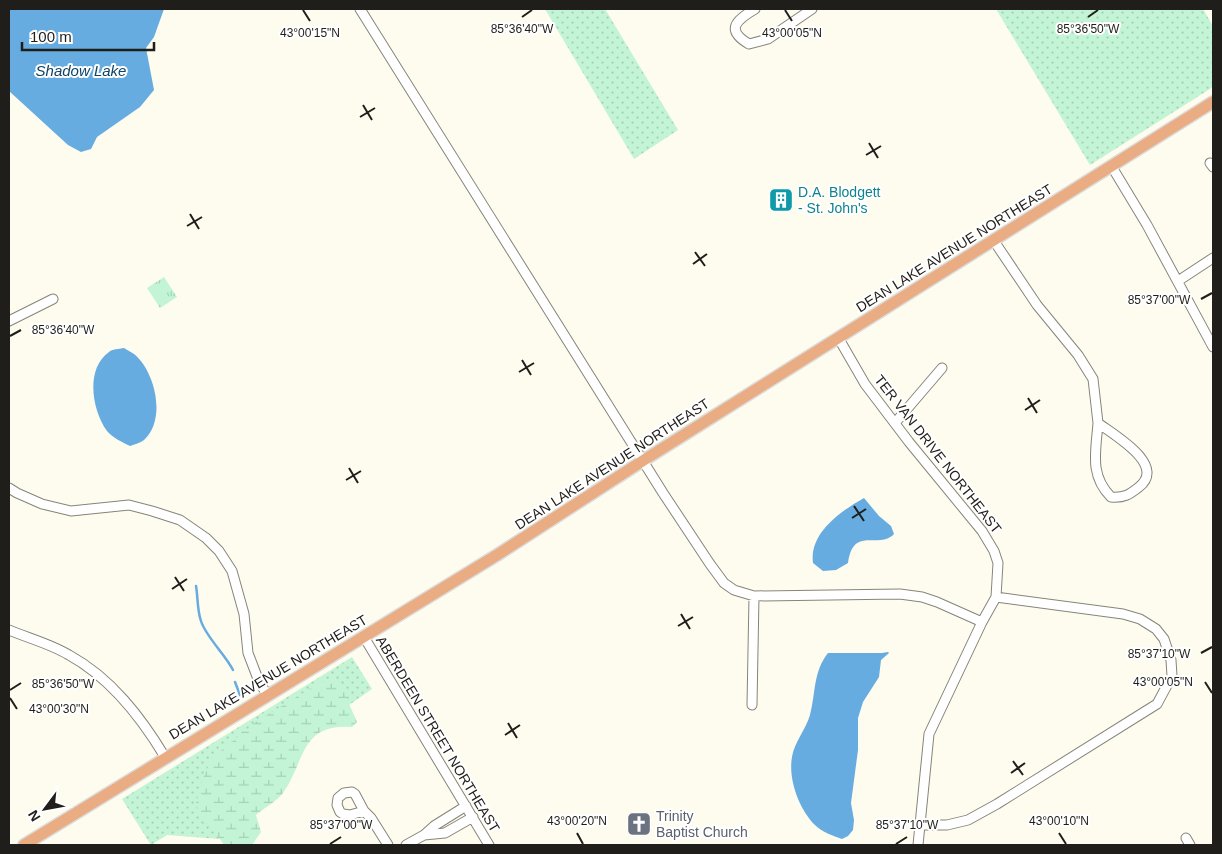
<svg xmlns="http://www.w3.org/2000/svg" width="1222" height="854" font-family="Helvetica,sans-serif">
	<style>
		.grass { fill: url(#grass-dots) }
		.wetland { fill: url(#wetland-marsh) }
		.park { fill: url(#park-tufts) }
		.water { fill: #66ace1 }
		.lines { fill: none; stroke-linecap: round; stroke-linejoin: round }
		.stream { stroke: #66ace1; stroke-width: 2.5 }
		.minor-casing { stroke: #878479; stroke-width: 11 }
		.major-casing { stroke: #dbdbda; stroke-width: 14 }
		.minor { stroke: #fff; stroke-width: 9 }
		.major { stroke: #eaac83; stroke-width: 11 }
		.ticks { fill: none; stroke: #1f1e1a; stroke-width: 2 }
		.labels { text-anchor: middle; stroke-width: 4; stroke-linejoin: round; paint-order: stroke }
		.culture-label { font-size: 14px; fill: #0d838f; stroke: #fff; text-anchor: start }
		.street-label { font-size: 14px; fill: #1f1e1a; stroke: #fff }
		.worship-label { font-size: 14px; fill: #5b616d; stroke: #fff; text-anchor: start }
		.water-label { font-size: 15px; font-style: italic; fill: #0e4468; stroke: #fff }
		.ticks-label { font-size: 12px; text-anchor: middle; fill: #1f1e1a; stroke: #fff; stroke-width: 4; stroke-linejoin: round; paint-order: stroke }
	</style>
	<defs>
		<pattern id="grass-dots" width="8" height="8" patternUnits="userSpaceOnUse" patternTransform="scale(1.25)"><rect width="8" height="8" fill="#c2f4d5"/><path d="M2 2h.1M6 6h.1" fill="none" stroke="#a6d1b6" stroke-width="1.8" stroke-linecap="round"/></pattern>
		<pattern id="wetland-marsh" width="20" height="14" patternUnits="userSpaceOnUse" patternTransform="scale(1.25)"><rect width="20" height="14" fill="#c2f4d5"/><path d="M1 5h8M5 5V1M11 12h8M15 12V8" fill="none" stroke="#a6d1b6"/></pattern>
		<pattern id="park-tufts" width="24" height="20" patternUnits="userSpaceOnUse" patternTransform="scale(1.25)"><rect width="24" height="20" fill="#c2f4d5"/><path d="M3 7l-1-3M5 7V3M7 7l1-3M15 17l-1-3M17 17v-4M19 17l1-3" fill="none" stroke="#a6d1b6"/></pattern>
	</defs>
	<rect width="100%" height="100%" fill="#fefbef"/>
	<path class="grass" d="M545 9H605L678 130 634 159Z
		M996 9H1203L1213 26V87L1090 165Z
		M352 657 372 689 275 757 247 841 167 835 151 845 122 799Z"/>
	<path class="wetland" d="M333 680 343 690 357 722 352 727C300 723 306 760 283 793 277 801 264 808 256 815L261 832 252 845H224L214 830 201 819 196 803 203 778 212 758 257 721 323 681Z"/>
	<path class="park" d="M164 277 177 297 160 308 147 288Z"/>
	<path class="water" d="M9 9H164L154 37 146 48 154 90 140 107 97 137 91 149 81 152 68 145 9 91Z
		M124 348C127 350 131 352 134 354 155 371 167 419 144 440 140 443 135 444 130 446 122 442 113 438 107 431 92 410 85 369 109 352 112 349 119 349 124 348Z
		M864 498 879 516 891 526 894 534C879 550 853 525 848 563L836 570 823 571 813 563C809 533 841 511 864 498Z
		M888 652 889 653 881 660 879 677 863 702 858 718V750L851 803 854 820 853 830 848 836 842 839C833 836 822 832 815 825 799 809 788 779 792 757 794 743 806 729 810 715 816 692 813 672 828 653H882Z"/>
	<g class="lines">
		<path class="stream" d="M196 586C198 597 197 610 201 621 206 637 225 654 233 670
			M235 682 240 695"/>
		<defs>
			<path id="minor" d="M360 9 663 493 710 564 724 583 734 590 754 596 900 594 922 597 937 602 982 622
				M755 9C736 20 725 30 749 44L768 39 812 9
				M1210 163 1213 167
				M1112 167 1147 225 1213 347
				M994 241 1037 305 1078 355 1093 379 1098 423
				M1178 281 1213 258
				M9 321 53 299
				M839 339 865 384 909 442 982 531 994 551 998 563 996 597 982 622 929 734 918 845
				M895 423 942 368
				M1098 423C1114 435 1167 465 1139 487 1129 495 1124 498 1111 497 1089 475 1096 451 1098 423Z
				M9 488 17 493 42 504 71 511 129 505 152 511 180 520 206 538 219 551 232 571 244 614 248 653 258 679 267 695
				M9 630C28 638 51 644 69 655 111 678 141 717 165 757
				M364 637 489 845
				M752 705 754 596
				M364 811 350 815 343 814 340 812 337 805 338 798 344 793 352 792 355 794 364 811 371 818 388 845
				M920 825H947L968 820 997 804 1157 704 1172 676 1171 660 1164 639 1156 629 1140 619 1123 614 996 597
				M424 835 445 833 473 817
				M1186 838 1190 845
				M406 845 424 835 434 826 466 806"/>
			<path id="major" d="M24 845 497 555 644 460 1213 102"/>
		</defs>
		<use href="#minor" class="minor-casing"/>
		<use href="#major" class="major-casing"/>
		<use href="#minor" class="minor"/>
		<use href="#major" class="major"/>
	</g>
	<path class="ticks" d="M303 10 310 21M785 10 792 21M522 17 532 10M1088 17 1098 10M363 105 372 120M360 117 375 108M869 143 878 158M866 155 881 146M190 214 199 229M187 226 202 217M695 252 705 266M693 264 707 254M1201 299 1212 293M10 336 21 330M522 360 531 375M519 372 534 363M1028 398 1037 413M1025 410 1040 400M349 468 358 483M346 480 361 471M854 506 864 521M852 518 866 509M175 577 184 591M172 589 187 579M681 614 690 629M678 626 693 617M1201 653 1212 647M1205 682 1212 693M10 690 21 683M10 698 17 709M508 723 517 738M505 735 520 725M1013 761 1023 775M1011 773 1025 763M577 833 583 844M1059 833 1066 844M330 844 341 837M896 844 907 837"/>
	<defs>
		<symbol id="building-square" viewBox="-11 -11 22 22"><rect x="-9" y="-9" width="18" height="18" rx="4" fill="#0f9aa8" stroke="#fff"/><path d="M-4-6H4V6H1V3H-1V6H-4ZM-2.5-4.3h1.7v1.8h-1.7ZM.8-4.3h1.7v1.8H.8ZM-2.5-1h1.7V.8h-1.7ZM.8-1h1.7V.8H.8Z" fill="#fff"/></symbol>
		<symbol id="church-square" viewBox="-11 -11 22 22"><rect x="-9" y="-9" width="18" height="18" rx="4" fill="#6b7280" stroke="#fff"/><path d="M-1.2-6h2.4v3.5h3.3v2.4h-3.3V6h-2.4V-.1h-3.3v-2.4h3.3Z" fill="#fff"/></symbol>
	</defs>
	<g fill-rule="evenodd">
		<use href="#building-square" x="767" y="186" width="28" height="28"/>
		<use href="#church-square" x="625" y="810" width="28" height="28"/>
	</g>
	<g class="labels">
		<g class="culture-label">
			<text x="798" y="197">D.A. Blodgett<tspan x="798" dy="16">- St. John's</tspan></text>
		</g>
		<g class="street-label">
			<text transform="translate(954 248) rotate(-32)" y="5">DEAN LAKE AVENUE NORTHEAST</text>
			<text transform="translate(938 454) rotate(52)" y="5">TER VAN DRIVE NORTHEAST</text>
			<text transform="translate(612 464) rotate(-33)" y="5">DEAN LAKE AVENUE NORTHEAST</text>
			<text transform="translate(268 677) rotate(-31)" y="5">DEAN LAKE AVENUE NORTHEAST</text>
			<text transform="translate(438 734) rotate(59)" y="5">ABERDEEN STREET NORTHEAST</text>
		</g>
		<g class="worship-label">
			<text x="656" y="821">Trinity<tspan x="656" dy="16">Baptist Church</tspan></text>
		</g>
		<g class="water-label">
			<text x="81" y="76">Shadow Lake</text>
		</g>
	</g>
	<g class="ticks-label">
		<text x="522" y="33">85°36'40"W</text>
		<text x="1088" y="33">85°36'50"W</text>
		<text x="310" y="37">43°00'15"N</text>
		<text x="792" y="37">43°00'05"N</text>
		<text x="1159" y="304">85°37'00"W</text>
		<text x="63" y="334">85°36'40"W</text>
		<text x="1159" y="658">85°37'10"W</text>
		<text x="1163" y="686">43°00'05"N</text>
		<text x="63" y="688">85°36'50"W</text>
		<text x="59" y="713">43°00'30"N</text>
		<text x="577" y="825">43°00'20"N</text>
		<text x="1059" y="825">43°00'10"N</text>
		<text x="341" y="829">85°37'00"W</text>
		<text x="907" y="829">85°37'10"W</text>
	</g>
	<rect width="1222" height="854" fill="none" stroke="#1f1e1a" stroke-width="20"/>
	<g transform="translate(45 809) rotate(238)" stroke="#ffffff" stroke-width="4" paint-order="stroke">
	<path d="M0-4L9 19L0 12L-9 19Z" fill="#1f1e1a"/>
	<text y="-8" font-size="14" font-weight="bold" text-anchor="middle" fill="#1f1e1a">N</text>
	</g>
	<path d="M22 42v8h132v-8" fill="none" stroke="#1f1e1a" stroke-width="2.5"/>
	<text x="30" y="42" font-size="15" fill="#1f1e1a" stroke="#ffffff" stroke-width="4" paint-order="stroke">100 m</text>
</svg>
